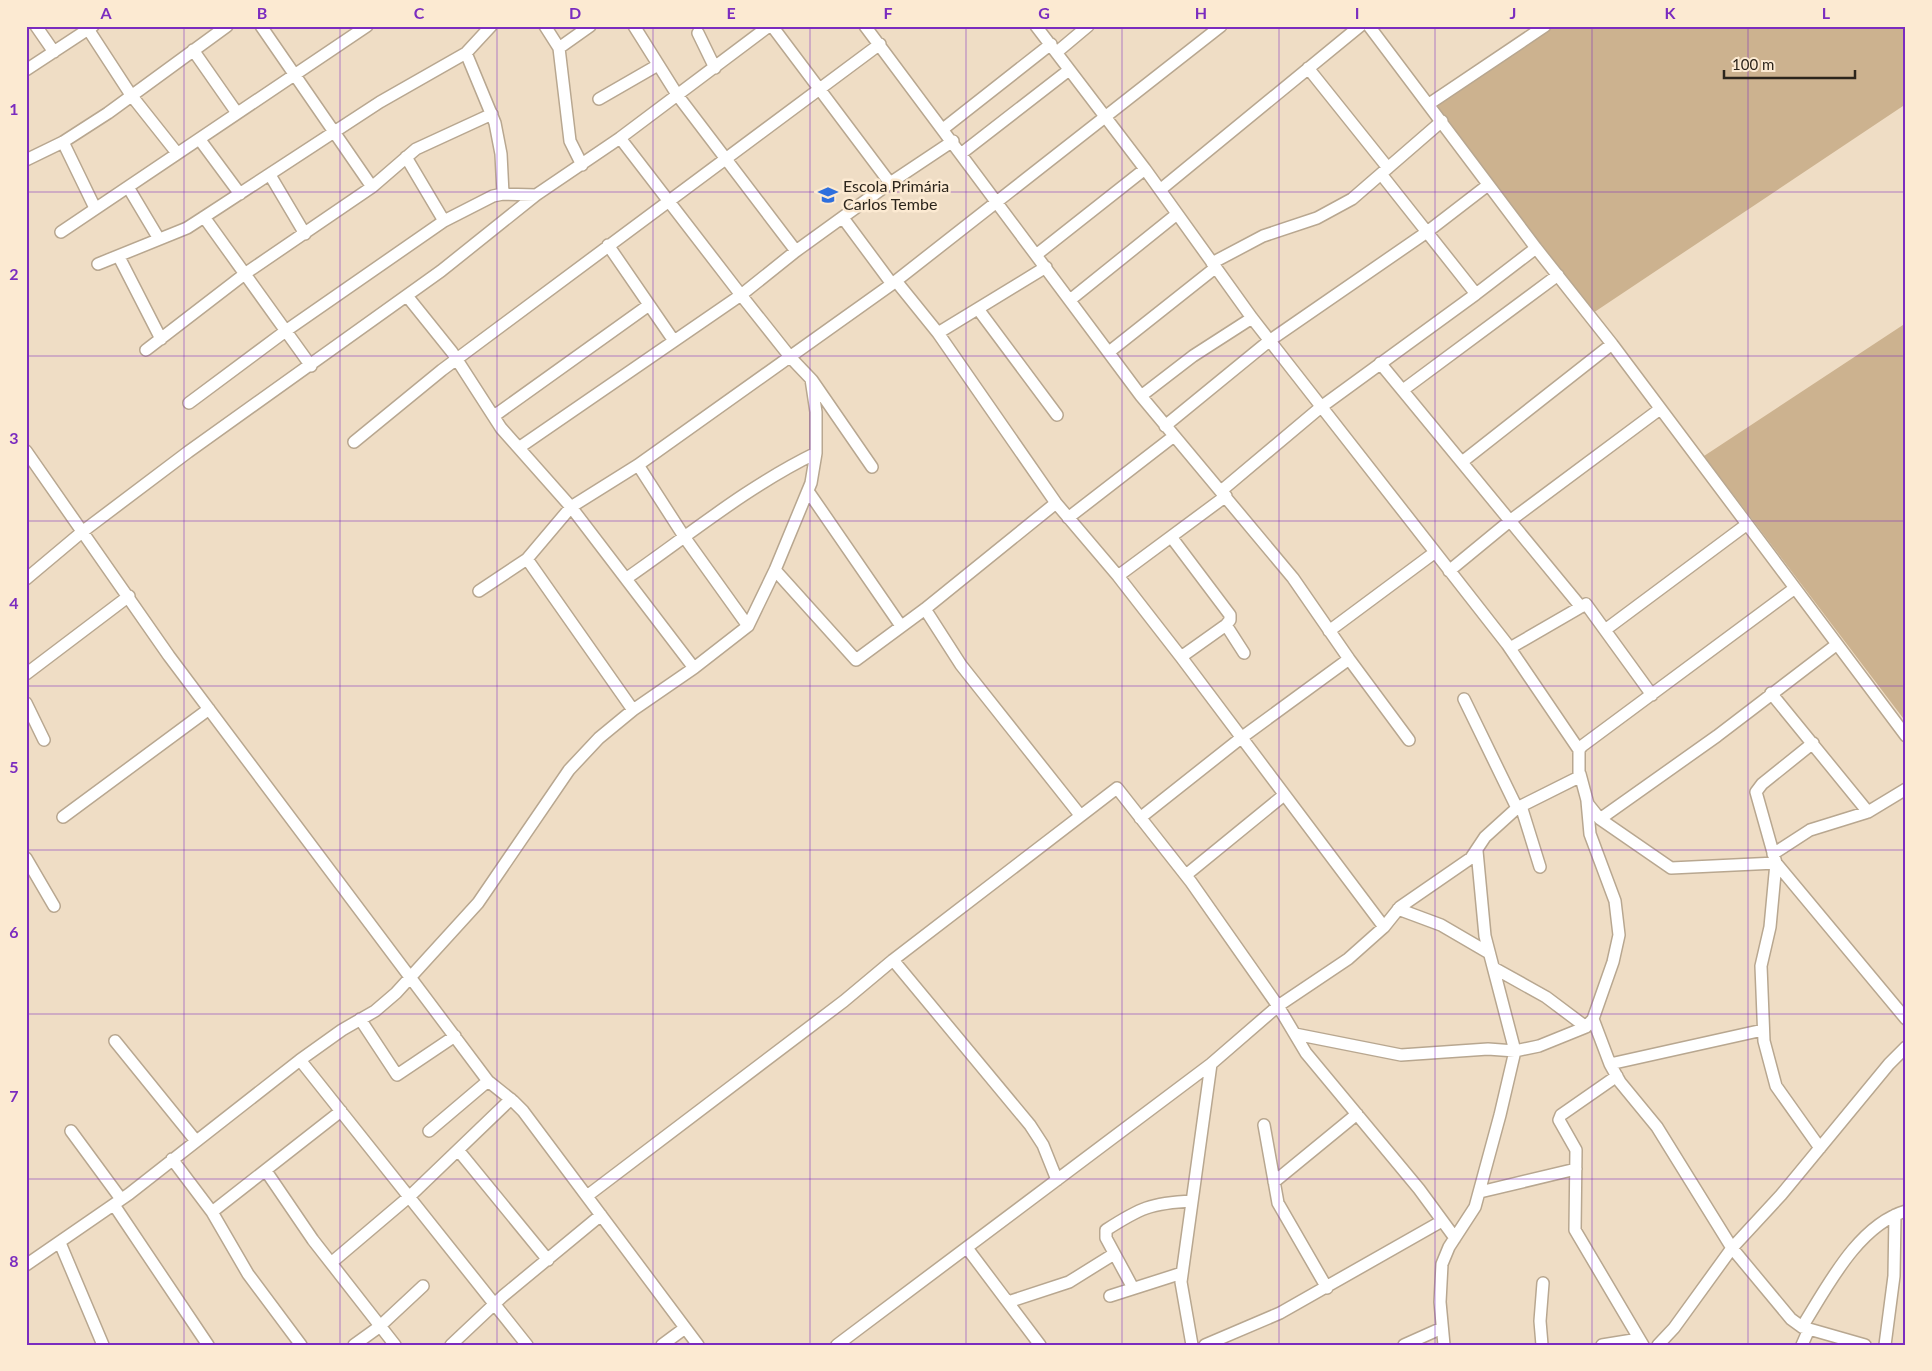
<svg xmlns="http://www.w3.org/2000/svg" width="1932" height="1371" font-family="Lato,sans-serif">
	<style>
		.green { fill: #ccb28f }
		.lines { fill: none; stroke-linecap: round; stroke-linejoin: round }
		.minor-casing { stroke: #b8a790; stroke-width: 14 }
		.minor { stroke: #fff; stroke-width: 11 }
		.grid { fill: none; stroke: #7b2cbf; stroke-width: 1; stroke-opacity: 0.55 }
		.labels { text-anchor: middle; stroke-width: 5; stroke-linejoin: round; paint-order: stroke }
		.poi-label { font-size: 16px; fill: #2c251c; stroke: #fcead2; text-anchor: start }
		.neatline { fill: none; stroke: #7b2cbf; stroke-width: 2 }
		.grid-label { font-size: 16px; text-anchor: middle; font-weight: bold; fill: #7b2cbf }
	</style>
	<rect width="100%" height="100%" fill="#efddc5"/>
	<path class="green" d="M1553 26H1906V104L1593 313 1434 105Z
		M1906 323V722L1704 456Z"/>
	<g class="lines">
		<defs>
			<path id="minor" d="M36 26 54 52
				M261 26 372 187
				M545 26 559 48 570 141 582 165
				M634 26 678 96 796 251
				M772 26 890 183
				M865 26 1141 396 1293 578 1349 659 1409 740
				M1036 26 1145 169 1252 318 1507 644 1579 750
				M1369 26 1536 248 1612 344 1906 736
				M88 29 131 95 177 153
				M698 33 715 68
				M559 48 590 26
				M193 50 237 113
				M1057 52 1088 26
				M466 53 495 123 501 154 503 194
				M1308 68 1388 168
				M26 70 93 26
				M599 99 658 65
				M1429 104 1545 26
				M943 129 1051 44
				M200 140 240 194
				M63 142 95 208
				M962 153 1069 70
				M406 157 444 221
				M26 160 63 142 108 113 227 26
				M1381 174 1476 294
				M270 175 305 234
				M128 187 159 239
				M1160 190 1360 26
				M204 217 311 366
				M843 218 892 284
				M61 232 367 26
				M608 245 674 341
				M1036 255 1145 169
				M119 257 161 339
				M1212 263 1263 236 1317 218 1352 199 1442 121
				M98 264 187 228 204 217 380 102 466 53 491 26
				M896 281 938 333 1056 503 1118 576 1181 657 1384 927
				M407 296 452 352 501 428 571 507 694 668
				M1070 300 1177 214
				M978 309 1057 415
				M938 333 1046 267
				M146 350 246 273 372 187 416 149 492 114
				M1109 352 1215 268
				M1380 363 1581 607
				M812 380 872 467
				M1403 390 1558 275
				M1141 396 1193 356 1252 318
				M189 403 287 330 444 221 493 196 503 194 536 195
				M494 416 649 305
				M1165 426 1269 341 1427 232 1488 185
				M354 442 442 370 880 44
				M520 447 741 295 796 251 890 183 953 141
				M26 451 169 656 488 1081 513 1101 523 1111 698 1345
				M1462 462 1612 344
				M638 465 685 538 748 626
				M808 491 901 626
				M1221 491 1321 407 1476 294 1536 248
				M1068 518 1174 436
				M1172 538 1230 615V620L1226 625 1181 657
				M527 559 633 710
				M775 570 856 660 925 609 1056 503
				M1449 571 1511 520 1660 409
				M1118 576 1226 496
				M627 578C689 535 748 486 816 453
				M26 579 82 532 188 452 441 271 536 195 620 138 769 26
				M479 591 527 559 571 507 638 465 892 284 1221 26
				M925 609 961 665 1080 815
				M1226 625 1244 653
				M1605 630 1746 525
				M1329 631 1434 553
				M1510 648 1586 604 1652 695
				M26 674 129 596
				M1771 693 1868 812
				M1464 699 1517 808
				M26 703 44 740
				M1813 743 1762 784 1756 792 1776 863 1770 927 1761 966 1764 1041 1776 1086 1820 1148
				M1580 774 1588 804 1600 819 1671 868 1776 863 1906 1019
				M1521 806 1540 867
				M63 817 209 709
				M1140 818 1241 738 1349 659
				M1600 819 1717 736 1836 645
				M1773 854 1810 830 1868 812 1906 789
				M26 858 54 906
				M1186 875 1284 795
				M1398 909 1441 925 1489 953
				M893 960 1030 1125 1043 1145 1057 1180
				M1494 968 1546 997 1586 1027
				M360 1019 397 1075 455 1036
				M1593 1019 1610 1064 1620 1082 1657 1127 1732 1248 1791 1319 1802 1327 1865 1345
				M1295 1034 1401 1055 1488 1049 1515 1051 1539 1046 1586 1027 1593 1019 1613 962 1619 935 1615 901 1590 834 1587 801
				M115 1041 196 1141
				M300 1060 527 1345
				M1610 1064 1763 1030
				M1617 1076 1561 1115 1559 1120 1576 1150 1575 1230 1643 1345
				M1264 1125 1278 1203 1327 1288
				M71 1131 121 1199
				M429 1131 488 1081
				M458 1150 548 1260
				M172 1159 212 1212 248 1274 301 1345
				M266 1171 313 1240 395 1345
				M1274 1182 1357 1114
				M1480 1192 1576 1169
				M587 1196 844 1001 893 960 1117 788 1191 882 1278 1006 1306 1053 1419 1189 1455 1238
				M114 1205 208 1345
				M212 1212 341 1111
				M60 1243 103 1345
				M967 1248 1040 1345
				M331 1263 410 1196 511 1099
				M26 1265 129 1194 300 1060 342 1030 375 1011 396 993 478 903 569 770 599 738 633 710 694 668 748 626 775 570 811 483 816 453V412L811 379 791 358 741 295 620 138
				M1133 1288 1106 1238V1230C1140 1208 1151 1203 1192 1201
				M1110 1296 1182 1273
				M1008 1302 1069 1282 1114 1254
				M1802 1327C1827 1287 1858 1225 1906 1211
				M354 1345 379 1327 423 1286
				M451 1345 503 1296 601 1215
				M662 1345 685 1328
				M837 1345 1211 1064 1278 1006 1348 959 1384 927 1400 907 1471 858 1485 837 1517 808 1579 777V750L1582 746 1795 588
				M1192 1345 1181 1282 1211 1064
				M1205 1345 1280 1313 1442 1221
				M1404 1345 1442 1328
				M1444 1345 1440 1302 1442 1264 1449 1247 1475 1207 1500 1115 1515 1051 1485 936 1477 851
				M1542 1345 1540 1321 1543 1283
				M1602 1345 1639 1339
				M1658 1345 1674 1328 1732 1248 1781 1195 1889 1064 1906 1047
				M1802 1345 1809 1329
				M1885 1345 1894 1276 1895 1215"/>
		</defs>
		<use href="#minor" class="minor-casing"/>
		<use href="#minor" class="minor"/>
	</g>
	<path class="grid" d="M184 26V1345M340 26V1345M497 26V1345M653 26V1345M810 26V1345M966 26V1345M1122 26V1345M1279 26V1345M1435 26V1345M1592 26V1345M1748 26V1345M26 192H1906M26 356H1906M26 521H1906M26 686H1906M26 850H1906M26 1014H1906M26 1179H1906"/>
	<defs>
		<symbol id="school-bare" viewBox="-9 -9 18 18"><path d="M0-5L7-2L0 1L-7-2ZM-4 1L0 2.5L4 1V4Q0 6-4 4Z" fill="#2e6fdd" stroke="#fcead2" stroke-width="2.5" paint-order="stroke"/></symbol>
	</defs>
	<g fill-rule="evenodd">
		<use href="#school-bare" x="814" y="181" width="28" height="28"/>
	</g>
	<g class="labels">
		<g class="poi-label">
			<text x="843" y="192">Escola Primária<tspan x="843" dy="18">Carlos Tembe</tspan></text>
		</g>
	</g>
	<rect width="1932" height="1371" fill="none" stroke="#fcead2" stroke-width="55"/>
	<path d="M1724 70v8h131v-8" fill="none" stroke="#2c251c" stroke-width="2.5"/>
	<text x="1732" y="70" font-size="15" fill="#2c251c" stroke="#fcead2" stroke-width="4" paint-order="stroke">100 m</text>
	<rect x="28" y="28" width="1876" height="1316" class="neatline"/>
	<g class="grid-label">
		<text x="106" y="19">A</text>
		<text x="262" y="19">B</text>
		<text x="419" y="19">C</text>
		<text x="575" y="19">D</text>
		<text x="731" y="19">E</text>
		<text x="888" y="19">F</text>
		<text x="1044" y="19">G</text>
		<text x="1201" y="19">H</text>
		<text x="1357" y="19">I</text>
		<text x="1513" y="19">J</text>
		<text x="1670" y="19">K</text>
		<text x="1826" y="19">L</text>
		<text x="14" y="115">1</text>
		<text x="14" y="280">2</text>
		<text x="14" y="444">3</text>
		<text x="14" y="609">4</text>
		<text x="14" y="773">5</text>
		<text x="14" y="938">6</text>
		<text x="14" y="1102">7</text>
		<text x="14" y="1267">8</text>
	</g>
</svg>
